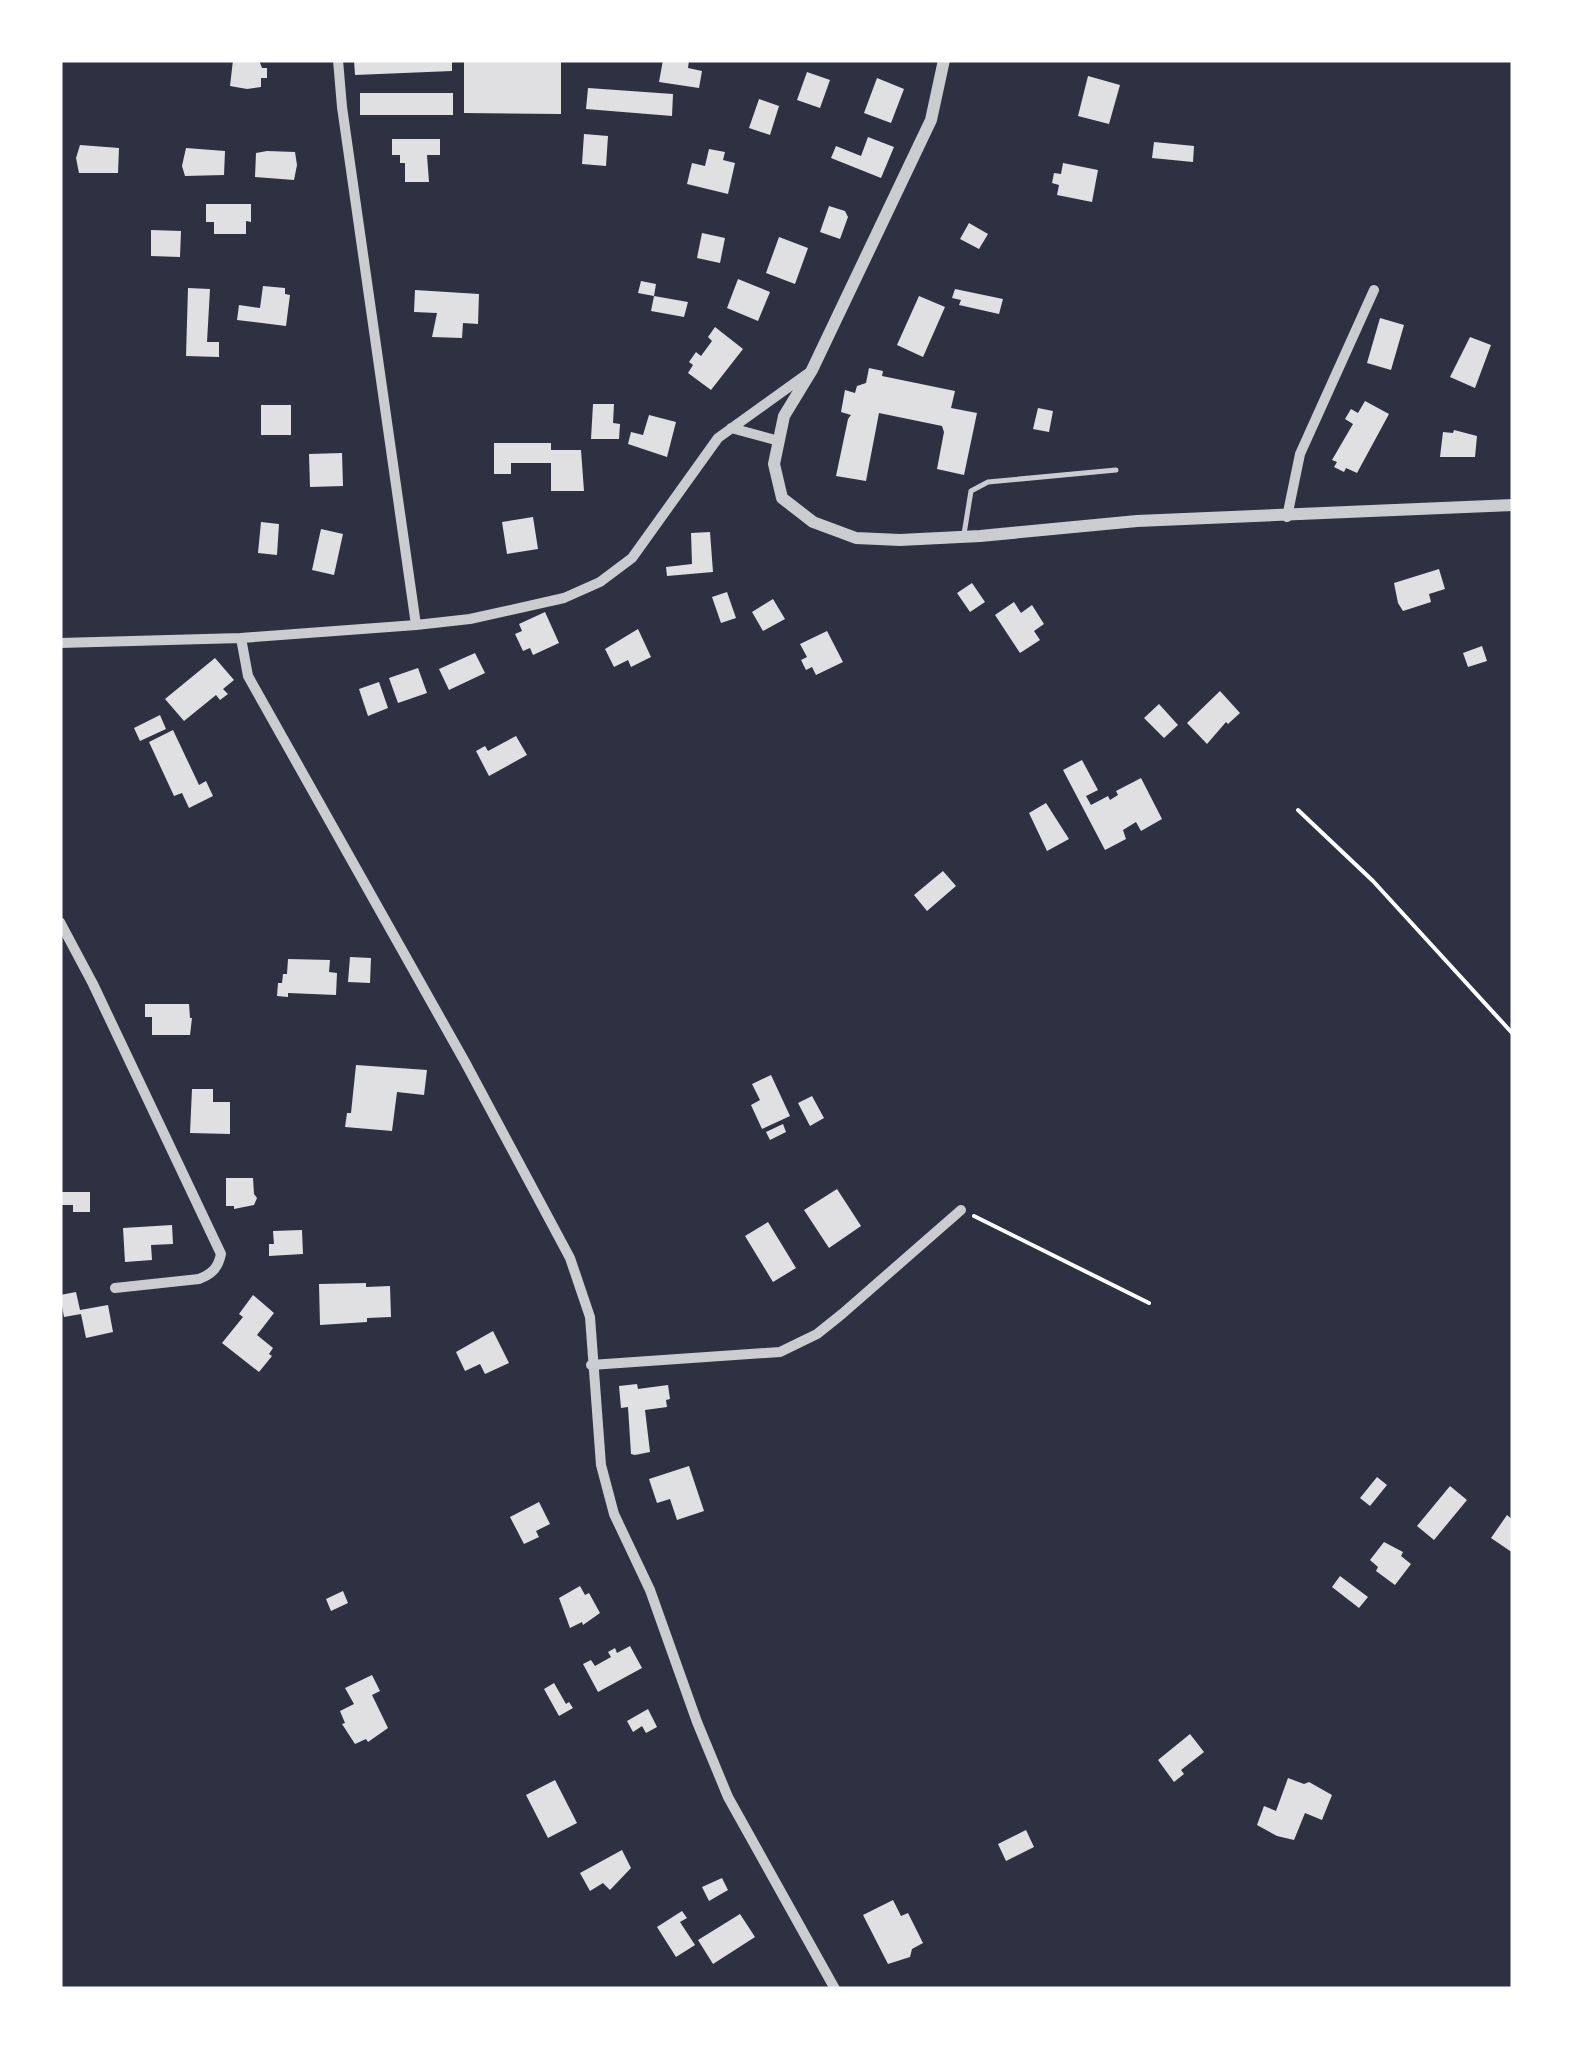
<svg xmlns="http://www.w3.org/2000/svg" width="1573" height="2049" font-family="Karla,sans-serif">
	<style>
		.building { fill: #e0e0e3 }
		.lines { fill: none; stroke-linecap: round; stroke-linejoin: round }
		.path { stroke: #fff; stroke-width: 4 }
		.service { stroke: #caccd0; stroke-width: 5 }
		.minor { stroke: #caccd0; stroke-width: 10 }
		.tertiary { stroke: #caccd0; stroke-width: 12 }
	</style>
	<rect width="100%" height="100%" fill="#2d3142"/>
	<path class="building" d="M233 60H259L262 68H267V78H261V87L247 89 230 86Z
		M354 60H452V71L355 75Z
		M464 60H561V114L464 113Z
		M663 60H689L688 68 702 71 699 88 659 82Z
		M807 72 830 80 820 108 797 100Z
		M1088 76 1120 85 1109 124 1078 116Z
		M877 78 904 89 891 123 864 113Z
		M588 88 673 94 672 116 586 109Z
		M360 93H453V115H360Z
		M759 99 779 106 770 135 749 128Z
		M584 134 608 136 606 166 582 164Z
		M868 137 894 147 881 178 831 158 836 146 861 156Z
		M392 139H440V155H427L429 182H405V163H400V155H392Z
		M1154 142 1194 146 1193 162 1152 158Z
		M80 145 119 148 118 173H79L76 158Z
		M186 148 225 151 224 175 185 176 182 166Z
		M709 149 725 152 723 160 735 163 728 194 687 184 692 163 705 166Z
		M267 151 295 152 297 165 294 180 255 177 256 153Z
		M1063 163 1098 170 1092 202 1057 195 1059 185 1052 183 1054 173 1061 174Z
		M206 204H251V222L246 221V234H214V222H206Z
		M829 206 845 211 848 217 840 239 820 232Z
		M969 223 988 234 979 249 960 239Z
		M151 230 181 231 180 257 151 256Z
		M702 233 725 238 720 263 697 258Z
		M779 237 808 248 795 284 766 273Z
		M738 279 770 292 758 321 727 308Z
		M641 281 656 284 654 296 638 293Z
		M263 286 285 288V294L290 295 286 326 237 320 239 305 260 308Z
		M188 288 210 289 207 342H219V357L186 356Z
		M955 289 1003 299 999 314 959 305 961 300 952 298Z
		M415 290 479 294 478 324 463 323 462 338 432 337 437 313 414 312Z
		M654 296 688 302 684 317 651 311Z
		M919 296 945 307 923 357 897 345Z
		M1380 318 1404 325 1391 370 1367 363Z
		M715 327 743 349 711 390 688 373 693 365 689 362 696 352 701 356 712 341 708 337Z
		M1470 337 1491 345 1475 388 1450 377Z
		M869 368 883 371 882 376 955 391 951 408 977 413 964 475 937 469 944 432 942 426 879 413 866 481 836 476 848 419 851 415 841 412 845 390 855 393 857 386 866 383Z
		M1365 401 1389 414 1357 473 1346 468 1344 472 1334 467 1337 462 1332 460 1353 424 1345 419 1351 409 1358 413Z
		M593 404H614L613 423 620 424 619 439H591Z
		M261 405H291V435H261Z
		M1038 408 1053 411 1049 432 1033 429Z
		M649 415 676 422 667 457 628 444 631 432 643 435Z
		M1454 430 1477 436 1475 457H1440L1443 432 1453 433Z
		M494 443H551V450H581L584 491H551V463H511V474H494Z
		M342 453 343 486 310 487 309 454Z
		M533 517 538 549 507 554 502 522Z
		M261 522 279 524 277 555 258 553Z
		M321 529 343 534 334 575 312 570Z
		M710 532 713 572 667 576 666 567 692 564 691 533Z
		M1439 569 1445 589 1429 594 1431 602 1403 611 1398 603 1394 583Z
		M972 583 985 602 970 612 957 593Z
		M727 592 736 618 721 623 712 597Z
		M773 599 785 619 763 631 752 612Z
		M1014 602 1021 613 1032 605 1044 624 1034 631 1040 640 1020 653 995 615Z
		M545 612 559 643 533 655 530 648 523 651 515 634 522 631 519 624Z
		M638 629 651 657 631 667 628 660 614 667 605 649Z
		M827 631 843 662 816 675 812 667 806 670 801 660 807 657 800 644Z
		M1482 646 1487 661 1468 667 1463 653Z
		M475 653 485 673 449 690 439 669Z
		M215 658 234 680 223 689 228 694 220 700 216 695 184 721 165 699Z
		M418 668 427 693 398 703 389 678Z
		M379 682 388 708 368 716 359 689Z
		M1220 691 1240 713 1228 724 1226 722 1207 744 1187 723Z
		M1159 704 1178 725 1164 738 1144 718Z
		M160 715 166 729 140 741 134 728Z
		M173 730 199 785 206 781 213 796 189 808 182 793 174 796 149 742Z
		M516 736 527 755 489 776 476 751 485 746 488 751Z
		M1082 760 1098 790 1086 796 1091 805 1108 796 1110 800 1118 795 1116 791 1141 778 1162 819 1141 831 1136 822 1123 830 1126 839 1105 850 1063 770Z
		M1046 803 1069 839 1047 851 1029 813Z
		M943 871 956 886 927 911 914 895Z
		M350 957 371 958 370 983 348 982Z
		M288 959 330 960 329 972 337 973 336 995 288 993V997L277 996 278 983H282L283 974H287Z
		M145 1004H189L190 1018H192L190 1035H152V1017H145Z
		M356 1065 427 1070 424 1095 397 1092 392 1131 345 1127 347 1113H351Z
		M771 1075 790 1116 762 1129 751 1105 760 1100 752 1084Z
		M192 1089H213V1102H230V1134L190 1133Z
		M812 1096 824 1118 810 1126 798 1103Z
		M783 1124 786 1132 770 1140 766 1132Z
		M226 1178H253L254 1194 257 1198 254 1205 234 1209V1206H226Z
		M837 1189 861 1226 829 1248 804 1210Z
		M60 1192H90V1212H73V1205H60Z
		M768 1222 796 1268 773 1282 745 1236Z
		M172 1225 173 1244 151 1245 152 1260 125 1262 123 1228Z
		M302 1230 303 1254 269 1256V1244H274L273 1231Z
		M366 1283V1287L390 1286 391 1317 367 1318V1322L320 1325 319 1284Z
		M76 1292 80 1310 108 1305 113 1332 86 1338 81 1314 64 1317 60 1295Z
		M253 1295 274 1313 257 1335 273 1348 269 1354 272 1356 259 1372 222 1343 243 1317 239 1314Z
		M493 1331 509 1363 485 1374 480 1364 465 1371 456 1352Z
		M637 1384 638 1389 668 1385 670 1399 666 1400 667 1407 645 1410 650 1452 635 1455 631 1454 628 1407 621 1408 619 1386Z
		M689 1466 704 1511 677 1520 670 1499 657 1503 649 1479Z
		M1377 1477 1387 1485 1370 1506 1360 1498Z
		M1450 1486 1467 1500 1434 1540 1417 1526Z
		M539 1502 550 1524 536 1531 539 1537 524 1544 510 1517Z
		M1507 1515 1513 1520V1553L1491 1538Z
		M1384 1542 1403 1552 1401 1556 1411 1564 1395 1585 1376 1571 1378 1567 1370 1560Z
		M1340 1576 1368 1597 1359 1608 1332 1587Z
		M580 1586 585 1595 589 1593 600 1613 583 1625 582 1622 570 1628 559 1598Z
		M343 1591 348 1603 331 1611 326 1599Z
		M630 1646 642 1668 598 1692 583 1664 591 1660 595 1666 611 1657 608 1652 615 1648 617 1653Z
		M372 1675 380 1691 372 1695 388 1728 368 1742 366 1739 355 1744 342 1724 345 1723 340 1711 354 1704 345 1688Z
		M554 1683 566 1704 569 1702 573 1708 559 1716 544 1689Z
		M648 1709 657 1727 646 1733 642 1726 633 1732 627 1721Z
		M1190 1734 1204 1752 1181 1770 1184 1774 1174 1782 1158 1760Z
		M1288 1778 1304 1784 1309 1782 1332 1795 1322 1820 1305 1813 1294 1840 1277 1836 1257 1825 1264 1806 1276 1811Z
		M555 1780 577 1823 548 1838 526 1795Z
		M1026 1830 1034 1847 1006 1861 998 1844Z
		M622 1850 631 1868 610 1890 603 1883 590 1891 580 1873Z
		M722 1878 728 1890 709 1901 702 1887Z
		M893 1900 901 1916 908 1913 923 1943 912 1949 910 1957 888 1964 863 1915Z
		M682 1911 687 1918 680 1922 695 1945 676 1957 657 1927Z
		M740 1914 755 1937 713 1964 698 1940Z"/>
	<g class="lines">
		<path class="path" d="M1298 810 1373 881 1513 1034
			M974 1216 1149 1303"/>
		<path class="service" d="M964 534 971 491 988 482 1116 470"/>
		<path class="minor" d="M338 60 342 107 416 625
			M731 428 779 441
			M1287 517 1300 454 1374 290
			M241 638 248 676 465 1062 570 1258 590 1317 601 1465 614 1514 650 1590 697 1722 728 1797 835 1989
			M60 643 241 638 416 625 470 619 564 598 600 582 632 558 718 438 807 374
			M60 922 93 984 221 1254C218 1268 212 1274 199 1279L115 1288
			M591 1365 780 1352 817 1334 842 1314 961 1210"/>
		<path class="tertiary" d="M944 60 931 120 812 370 784 416 774 464 782 498 813 522 856 538 900 540 980 536 1137 521 1513 505"/>
	</g>
	<rect width="1573" height="2049" fill="none" stroke="#ffffff" stroke-width="125"/>
</svg>
